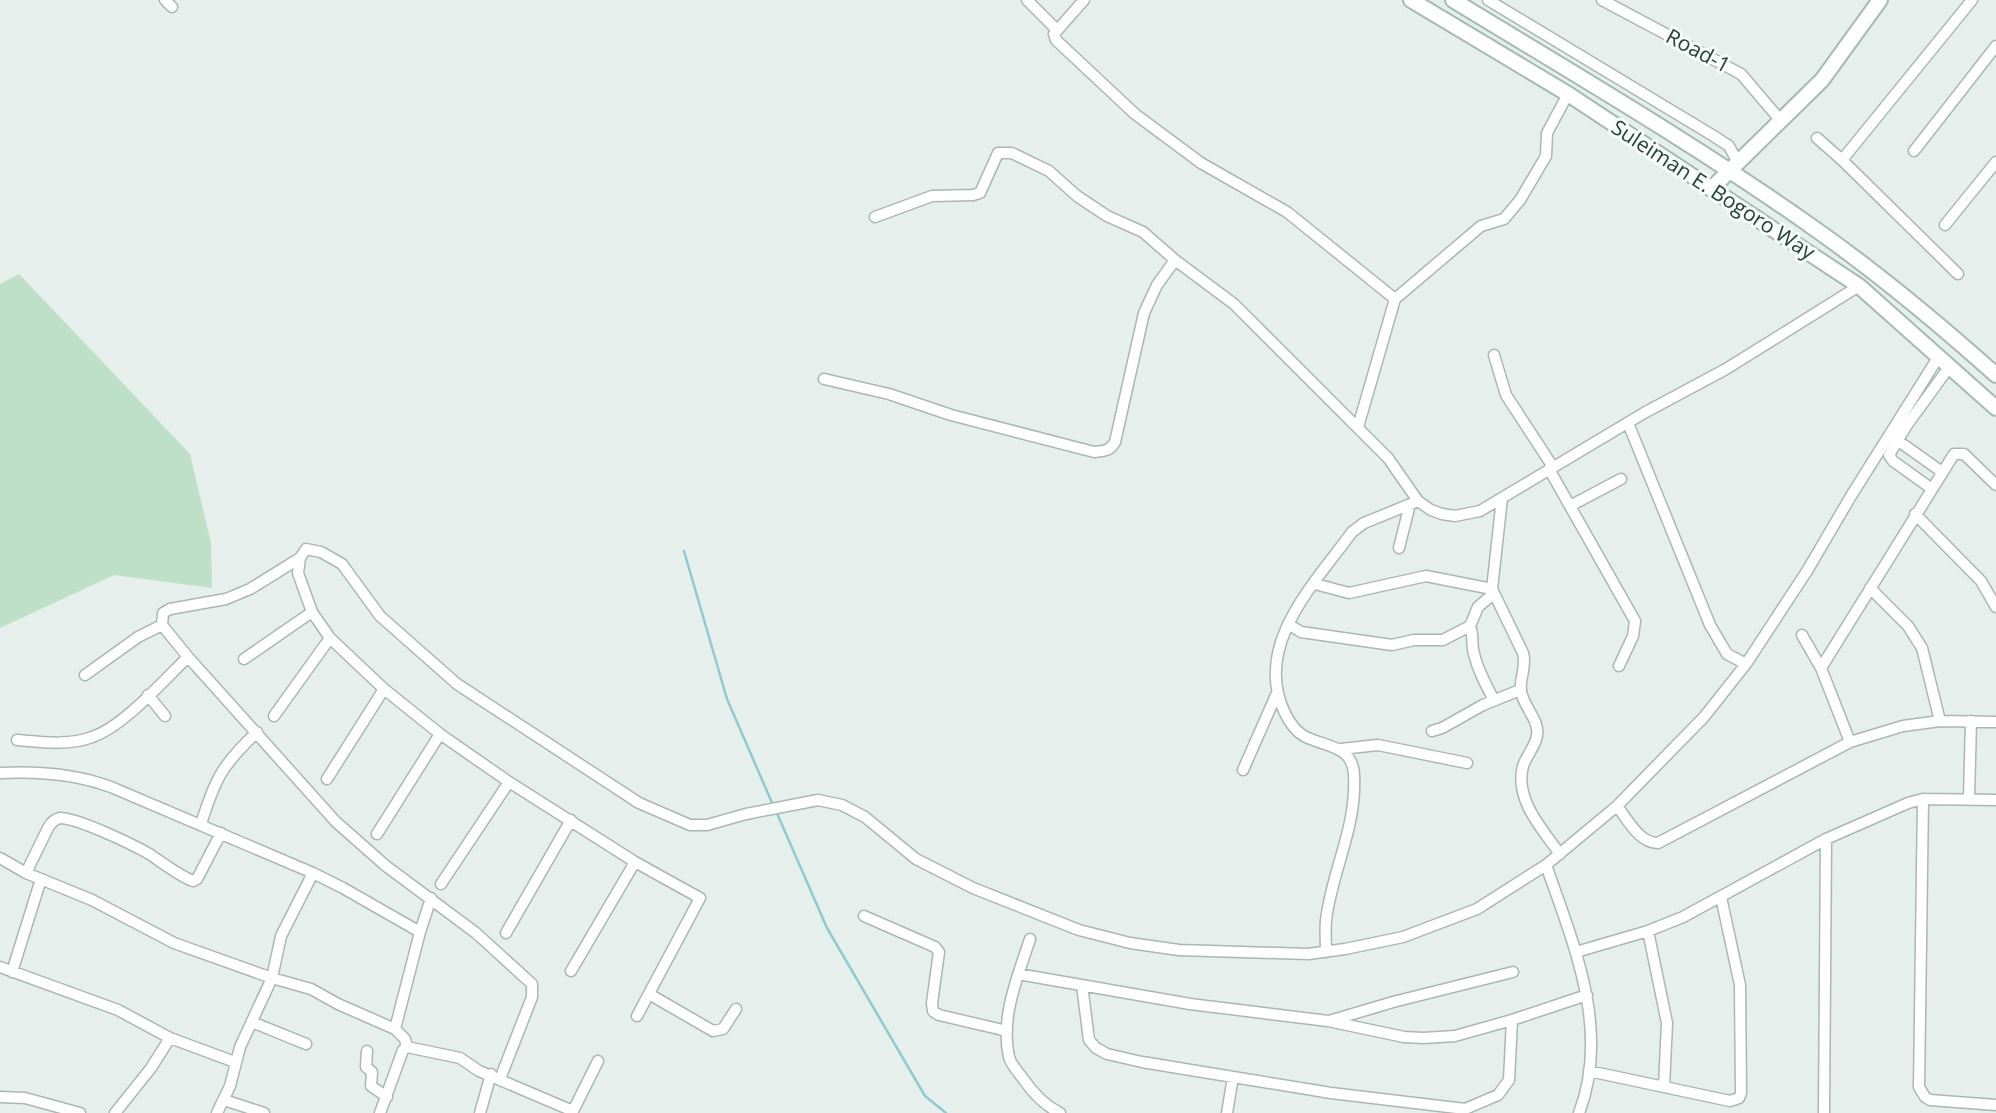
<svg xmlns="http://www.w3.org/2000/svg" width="1996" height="1113" font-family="'Open Sans',sans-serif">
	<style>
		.green { fill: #bfe0c8 }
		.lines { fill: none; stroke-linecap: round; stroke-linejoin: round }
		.stream { stroke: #8ec9d4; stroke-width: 2.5 }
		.street-casing { stroke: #a8b8b2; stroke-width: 13 }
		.secondary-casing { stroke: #a4bbb3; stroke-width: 18 }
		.street { stroke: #fff; stroke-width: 10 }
		.secondary { stroke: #fff; stroke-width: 14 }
		.labels { text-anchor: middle; stroke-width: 6; stroke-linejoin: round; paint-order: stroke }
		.street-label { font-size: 21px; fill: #24423a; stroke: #f7fbf9 }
	</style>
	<rect width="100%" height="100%" fill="#e6efeb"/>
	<path class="green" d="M19 274 190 454 211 543 212 588 114 575 0 628V284Z"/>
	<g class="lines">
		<path class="stream" d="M684 551 727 699 773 805
			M776 811 827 928 925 1096 946 1113"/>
		<defs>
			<path id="street" d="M165 0 172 7
				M1027 0 1057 30
				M1084 0 1054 34 1056 40 1135 114 1201 163 1287 212 1395 299
				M1488 0 1712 135 1729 146 1738 163
				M1602 0 1741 74 1781 121
				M1817 138 1842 160 1958 274
				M1914 151 1996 46
				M1842 160 1972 0
				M875 217 932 196 973 195 980 193 998 153H1012L1049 171 1077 196 1107 216 1143 232 1175 260 1234 304 1388 458 1418 501 1431 510 1442 514 1455 516 1480 511 1644 413 1726 369 1859 286
				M1945 225 1996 162
				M1494 355 1506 395 1553 467
				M824 379 889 394 951 415 1094 452C1104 451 1110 451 1115 442L1144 313 1157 285 1175 260
				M1628 423 1710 625 1727 654 1746 664
				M1358 427 1395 299 1481 226 1504 219 1520 200 1546 156 1547 133 1568 94
				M1897 440 1942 472
				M1549 469 1635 621 1633 636 1619 666
				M1932 489 1893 461 1889 455 1907 425 1950 366
				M1502 498 1492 589 1523 653C1527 667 1519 679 1521 690 1522 706 1540 719 1537 736 1535 747 1526 756 1523 766 1514 799 1542 829 1560 854
				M1570 506 1621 479
				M1915 514 1981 581 1996 607
				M1399 548 1410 504
				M300 558 250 589 226 599 170 609 163 613 162 625 188 657 336 822 386 866 476 933 532 984V997L500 1079
				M1315 584 1349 593 1426 576 1492 589
				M1870 588 1908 626 1922 648 1940 721
				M1288 624 1301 632 1392 645 1414 640H1443L1470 626 1478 607 1493 594
				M1470 626C1474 636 1471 644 1474 654 1478 671 1486 685 1494 700
				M1802 635 1821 668 1850 742
				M244 659 312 612
				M1821 668 1954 454H1964L1996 485
				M85 675 138 637 162 625
				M148 695 165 716
				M274 716 330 638
				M1432 731 1442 728 1483 705 1520 690
				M17 740C41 742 69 746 92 737 123 727 164 680 188 657
				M1341 749 1378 745 1467 763
				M1243 770 1277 693
				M0 773C37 771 76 774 111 787L313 873 343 888 420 932
				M327 779 384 689
				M1969 798 1971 721
				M1923 799 1919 1087 1925 1097 1930 1100 1996 1105
				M1617 806C1628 820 1639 843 1658 843L1850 742 1903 726 1940 721 1996 722
				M201 824C215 779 222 765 257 732
				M221 833 197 879 193 881C178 875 164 864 151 855 134 845 78 818 60 818 54 819 51 823 48 828L26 873 92 900 174 943 272 978 311 989 338 1004 395 1029 405 1039 407 1047
				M377 834 440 734
				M0 858 26 873
				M1546 865C1573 943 1611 1030 1579 1113
				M441 884 509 782
				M864 916 935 947 939 952 932 1003 933 1011 939 1015 1007 1031
				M1648 931 1667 1023 1664 1087
				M506 933 571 820
				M1030 939C1018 976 1000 1017 1009 1057 1011 1065 1019 1073 1024 1080 1033 1093 1046 1106 1060 1113
				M1326 952C1326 942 1325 930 1326 920 1332 870 1357 828 1354 774 1352 747 1329 747 1308 738 1296 733 1289 722 1284 711 1253 644 1316 582 1352 532L1364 523 1418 501
				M1576 952 1648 931 1683 917 1826 839 1908 803 1923 799 1996 800
				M0 967 118 1010 170 1038
				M571 971 635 862
				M12 972 41 879
				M1018 974 1190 1004 1328 1021 1404 1037 1424 1038 1455 1036 1512 1020 1587 995
				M1082 985 1089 1040 1096 1048 1107 1054 1142 1062 1331 1093 1465 1109 1498 1095 1509 1080 1512 1020
				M649 994 713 1031 723 1029 736 1009
				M637 1016 700 898 635 862 509 782 440 734 384 689 330 638 312 612 298 573 300 558 306 549 321 552 342 564 380 616 457 684 639 803 690 825H707L746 814 818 800 842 805 865 817 916 859 973 888 1079 930 1130 943 1179 950 1308 954 1345 949 1403 937 1477 909 1546 865 1617 806 1704 717 1746 664 1807 571 1851 496 1939 356
				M1329 1021 1393 1002 1513 972
				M252 1022 306 1044
				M395 1029 420 932 431 898
				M407 1047 460 1058 479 1071 573 1111
				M367 1051 366 1067 372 1072 371 1086 387 1097
				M1589 1071 1730 1101 1739 1098 1741 1093 1740 985 1721 897
				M0 1097 25 1098 80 1113
				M224 1100 264 1113
				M115 1113 151 1068 170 1038 235 1062
				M217 1113 230 1086 240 1047 272 978 281 936 313 873
				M380 1113 403 1050 407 1047
				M480 1113 491 1074
				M572 1113 598 1061
				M1227 1113 1233 1077
				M1824 1113 1826 839"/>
			<path id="secondary" d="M1411 0 1568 94 1859 286 1996 408
				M1453 0C1576 75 1700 147 1818 231 1880 275 1939 324 1996 375
				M1711 189 1822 80 1880 0"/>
		</defs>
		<use href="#street" class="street-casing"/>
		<use href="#secondary" class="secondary-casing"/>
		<use href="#street" class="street"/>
		<use href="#secondary" class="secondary"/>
	</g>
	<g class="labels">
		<g class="street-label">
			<text transform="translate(1698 51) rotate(28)" y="7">Road-1</text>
			<text transform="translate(1713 190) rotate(33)" y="7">Suleiman E. Bogoro Way</text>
		</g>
	</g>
</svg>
